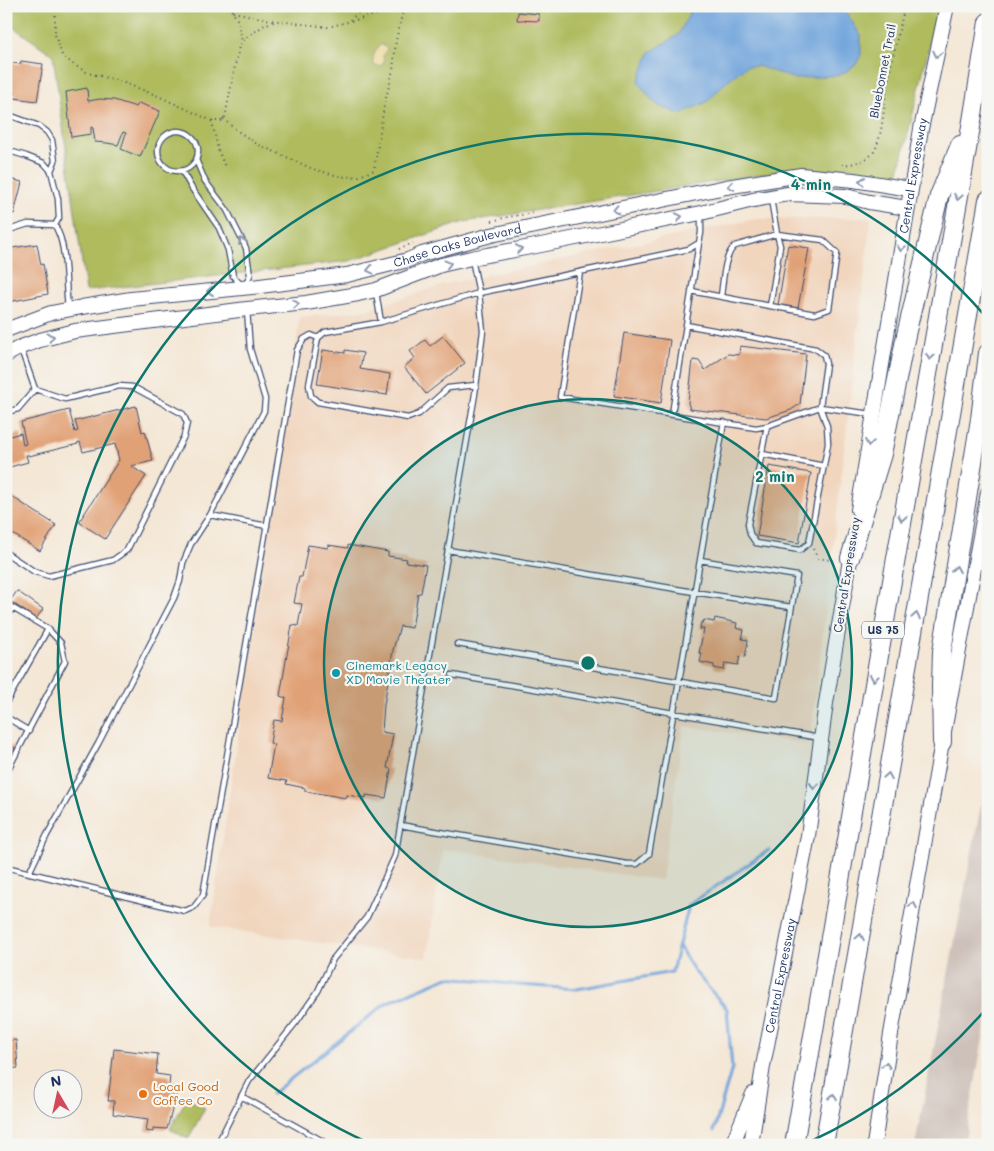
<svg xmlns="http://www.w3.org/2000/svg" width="994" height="1151" font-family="Mali,sans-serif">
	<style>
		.built { fill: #f1d5bd }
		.industrial { fill: #cec1ba }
		.green { fill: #afbb5d; stroke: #65755e }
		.sand { fill: #eeda9e; stroke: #84847e }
		.water { fill: #6ea3db; stroke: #44699c }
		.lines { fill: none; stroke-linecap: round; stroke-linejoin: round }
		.stream { stroke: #6ea3db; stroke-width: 3 }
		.building { fill: #e1a176 }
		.lane-casing { stroke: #3c4b70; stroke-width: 7 }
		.secondary-casing { stroke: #3c4b70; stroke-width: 16 }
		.highway-casing { stroke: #3c4b70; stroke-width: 20 }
		.path { stroke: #3c4b70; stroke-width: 2; stroke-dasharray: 1 4; stroke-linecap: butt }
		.lane { stroke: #fff; stroke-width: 4.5 }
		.secondary { stroke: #fff; stroke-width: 14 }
		.highway { stroke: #fff; stroke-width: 18 }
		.oneway { stroke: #8d97ae }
		.ring { fill: none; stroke: #0f766e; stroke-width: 2.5 }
		.culture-dot { fill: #0f9aa8; stroke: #f6f6f2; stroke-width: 2 }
		.food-dot { fill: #e8710a; stroke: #f6f6f2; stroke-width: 2 }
		.labels { text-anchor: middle; stroke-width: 4.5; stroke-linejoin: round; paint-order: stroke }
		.shield { fill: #f6f6f2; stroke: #5d6b8a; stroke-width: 1 }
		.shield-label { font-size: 11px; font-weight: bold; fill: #1b2f5e }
		.street-label { font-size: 12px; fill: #1b2f5e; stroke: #f6f6f2 }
		.culture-label { font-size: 12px; fill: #0d838f; stroke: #f6f6f2; text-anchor: start }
		.food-label { font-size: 12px; fill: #c56008; stroke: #f6f6f2; text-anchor: start }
		.centre { fill: #0f766e; stroke: #f6f6f2; stroke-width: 2.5 }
		.ring-label { font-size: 15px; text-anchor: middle; font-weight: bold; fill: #0f766e; stroke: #f6f6f2; stroke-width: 4.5; stroke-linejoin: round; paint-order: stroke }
	</style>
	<rect width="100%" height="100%" fill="#f6f6f2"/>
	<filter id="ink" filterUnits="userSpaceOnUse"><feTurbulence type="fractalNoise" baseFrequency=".02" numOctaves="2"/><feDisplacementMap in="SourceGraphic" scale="10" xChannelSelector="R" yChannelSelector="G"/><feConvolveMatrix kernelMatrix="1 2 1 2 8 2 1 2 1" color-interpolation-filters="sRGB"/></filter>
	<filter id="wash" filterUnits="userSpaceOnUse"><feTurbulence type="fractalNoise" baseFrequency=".0096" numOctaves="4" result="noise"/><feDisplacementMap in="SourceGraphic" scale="20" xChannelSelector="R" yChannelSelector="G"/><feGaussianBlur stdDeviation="1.12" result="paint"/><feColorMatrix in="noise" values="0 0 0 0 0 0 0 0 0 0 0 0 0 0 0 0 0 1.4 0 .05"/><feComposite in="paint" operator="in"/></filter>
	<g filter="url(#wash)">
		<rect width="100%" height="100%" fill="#f4e7d5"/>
		<path class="built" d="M871 218 810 744 684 726 662 880 443 849 427 958 210 927 300 317 367 310 450 283 756 219Z"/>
		<path class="industrial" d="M988 769V1010L964 1145H915Z"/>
		<path class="green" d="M6 6H939L897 179 801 168 464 222 349 261 86 291 53 55 6 22Z
			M187 1098 205 1108 188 1139 170 1129Z"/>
		<path class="sand" d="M380 45H383L387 49 383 56 384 63 380 66 374 65C371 59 375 49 380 45Z"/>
		<path class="water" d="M693 6H844L846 12 861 36V55L855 66 840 75 795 79 758 66H747L728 80 707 102 680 114 659 106 650 98 638 82 650 52 678 35Z"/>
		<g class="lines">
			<path class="stream" d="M679 946 695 972 727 1009 732 1068 714 1131
				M272 1094 386 1003 448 977 519 985 577 989 672 972 689 905 769 850"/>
		</g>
		<g id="blocks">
			<path class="building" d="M518 12 539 14V21L517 20Z
				M21 61 43 64 37 101 14 98 15 93 6 92V62L20 64Z
				M87 88 88 101 100 99 114 100 136 107 139 103 160 111 140 157 121 149 126 133 123 132 118 145 107 143 95 142 93 128 91 127V134L71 137 66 92Z
				M6 178 22 182 14 214 6 212Z
				M37 244 41 265 43 264 48 294 9 302 6 286V249Z
				M788 245 809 248 798 308 778 305Z
				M624 333 670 340 661 403 614 396Z
				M443 336 465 363 426 394 404 367 415 358 410 351 425 340 430 346Z
				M740 346 806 354 800 404 791 410 766 418 690 409 688 403 693 360 699 361 705 370 728 354 739 355Z
				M323 350 345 353V350L363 353 360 369 390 374 387 395 317 384Z
				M136 406 142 432 145 431 153 461 131 466 146 476 105 539 79 522 119 460 115 444 83 452 80 442 77 443 78 444 29 456V455H26L28 462 6 468V437L21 433 23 445 26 444 21 422 69 410 75 432 78 431 75 421Z
				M769 466 811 473 799 543 757 536Z
				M6 493 56 525 40 551 6 530Z
				M308 545 328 548V545L348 548V545L388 552V556L407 559 406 562 426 565 421 593H418L412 628 400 626 393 650 384 705 382 732 393 734 387 768 391 769 386 798 366 795V798L347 795 346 798 305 791V788L286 784 287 781 268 778 274 744 270 743 274 720 282 721 286 698 280 696 292 625 298 626 302 604 294 603 299 577H302Z
				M17 591 43 609 36 619 10 601Z
				M715 618 737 623 736 628 744 630 742 639 748 640 745 657 740 656 738 665 725 663 724 670 714 668V665L700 662 702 653H699L704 629H700L701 622 703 623 704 620 714 622Z
				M6 677 14 683 6 694Z
				M6 743 15 748 6 763Z
				M16 1040 18 1068 6 1069V1041Z
				M114 1049 158 1054 156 1074 170 1076 169 1086 178 1088 167 1129 153 1128V1132L146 1131 148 1119 113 1114 114 1101H108Z"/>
		</g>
	</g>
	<g filter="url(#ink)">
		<use href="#blocks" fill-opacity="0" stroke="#3c4b70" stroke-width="1"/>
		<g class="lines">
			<defs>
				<path id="lane" d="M6 114 39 126 47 132 52 140 55 161 51 171 58 199 59 218 55 225
					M158 151a20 20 0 1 1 40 0a20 20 0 1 1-40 0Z
					M6 150 26 156 44 163 51 171
					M182 171 191 187 219 228 228 250 233 276 244 288 250 275 246 248 227 210 205 181 196 160
					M6 231 28 224 55 225C57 230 60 235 61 240 67 261 65 285 68 307
					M580 272 560 397 756 428 767 426 820 407 871 414
					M691 291 770 306 780 246 777 234 771 199
					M376 292 381 322
					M721 296C723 283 724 254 735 246L777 234 823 240 837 253 829 309 815 314 770 306
					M247 310 250 349 265 399 264 411 210 515 267 526
					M686 325 816 349 824 355 826 364 820 407 827 426 828 444 809 543 800 550 756 543 750 534 748 524 767 426
					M476 385 448 388 419 414 408 418 318 402 311 396 309 385 318 338 325 332 381 322 479 293 689 249 699 243 701 233V214
					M6 412 18 409 35 389 21 349
					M672 414 699 243
					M762 454 824 466
					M448 550 694 592 791 607
					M6 553 35 572 49 576 113 560 127 550 184 436 187 423 183 414 133 387 119 386 65 399 35 389
					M6 604 48 629 61 643 65 661 6 773
					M6 618 12 608
					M457 644 776 698 797 576 700 560
					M452 675 820 738
					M6 703 48 629
					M6 717 29 731
					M400 825 627 864H637L649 854 724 422
					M6 867 185 911 194 907 203 895 297 350 304 339 311 335 318 338
					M29 873 47 835 98 744 174 598 180 581 183 563 191 544 210 515
					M241 1096 330 1145
					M217 1145 249 1081 297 1021 318 991 333 959 367 917 395 856 475 394 483 331 479 293 472 259"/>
				<g id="secondary">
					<path id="s1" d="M6 330 51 313 82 307 131 299 252 287 347 275 408 260 422 254 491 235 726 187 801 175 854 180 910 189"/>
					<path d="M6 355 21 347 40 340 75 331 247 309 306 303 358 294 376 290 441 265 471 258 536 246 701 213 753 200 788 194 846 196 869 202 907 208"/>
					<path id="s2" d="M858 510 921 129 947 6"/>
					<path d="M732 1145 753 1094"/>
					<path id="s3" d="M751 1145 763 1066 808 836 826 703 852 548"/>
					<path d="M874 1145 891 1034 942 742 988 493"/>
				</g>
				<path id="highway" d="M850 558 882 454 906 335 939 196 960 145
					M942 742 941 687 942 651 980 419 988 353
					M794 1145 973 115 988 22
					M824 1145 988 200"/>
			</defs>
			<use href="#lane" class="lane-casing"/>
			<use href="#secondary" class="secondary-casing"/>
			<use href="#highway" class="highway-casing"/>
			<path class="path" d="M52 6 55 11V35L62 55 74 65 88 73 119 81 158 96 212 121H221L225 117 239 46 247 37 266 24 278 21 328 27 410 6
				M229 6 238 21 242 42
				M435 6H457
				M578 6 580 8
				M233 12 276 21
				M350 20 366 6
				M223 119 239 132 257 144 313 169 338 176 346 177 360 176 374 170 384 106 393 70 396 40 404 7
				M212 121 218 150 225 167
				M842 165C853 164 865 162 873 153 882 142 884 104 887 89 891 61 898 34 905 6
				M492 221 508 217 534 213
				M399 249 413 243
				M813 549 818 558 836 561
				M6 733 9 728"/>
			<use href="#lane" class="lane"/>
			<use href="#secondary" class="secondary"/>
			<use href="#highway" class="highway"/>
		</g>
		<defs><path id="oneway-chevron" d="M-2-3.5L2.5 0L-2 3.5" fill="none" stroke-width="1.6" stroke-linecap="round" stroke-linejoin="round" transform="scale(1.25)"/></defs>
		<g class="oneway">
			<use href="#oneway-chevron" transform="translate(937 54) rotate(102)"/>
			<use href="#oneway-chevron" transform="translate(862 181) rotate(-171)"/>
			<use href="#oneway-chevron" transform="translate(731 186) rotate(170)"/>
			<use href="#oneway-chevron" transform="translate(958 197) rotate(100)"/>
			<use href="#oneway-chevron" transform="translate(616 210) rotate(168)"/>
			<use href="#oneway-chevron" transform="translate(679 217) rotate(-11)"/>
			<use href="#oneway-chevron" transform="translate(242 241) rotate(-113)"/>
			<use href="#oneway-chevron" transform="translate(901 248) rotate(99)"/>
			<use href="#oneway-chevron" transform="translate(519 249) rotate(-10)"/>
			<use href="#oneway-chevron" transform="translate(448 264) rotate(-15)"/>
			<use href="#oneway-chevron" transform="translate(370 270) rotate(167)"/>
			<use href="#oneway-chevron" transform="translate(210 291) rotate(174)"/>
			<use href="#oneway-chevron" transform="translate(296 304) rotate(-5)"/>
			<use href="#oneway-chevron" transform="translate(51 337) rotate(-14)"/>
			<use href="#oneway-chevron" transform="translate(930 357) rotate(100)"/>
			<use href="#oneway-chevron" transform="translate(869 443) rotate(99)"/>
			<use href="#oneway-chevron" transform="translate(902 518) rotate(100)"/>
			<use href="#oneway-chevron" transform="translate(956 569) rotate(-81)"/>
			<use href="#oneway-chevron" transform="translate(916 616) rotate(-80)"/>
			<use href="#oneway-chevron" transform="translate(874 678) rotate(100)"/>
			<use href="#oneway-chevron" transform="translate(888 776) rotate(-80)"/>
			<use href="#oneway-chevron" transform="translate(814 786) rotate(97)"/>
			<use href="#oneway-chevron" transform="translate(913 905) rotate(-80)"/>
			<use href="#oneway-chevron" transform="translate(860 937) rotate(-80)"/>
			<use href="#oneway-chevron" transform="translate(886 1065) rotate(-81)"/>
			<use href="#oneway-chevron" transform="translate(833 1097) rotate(-80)"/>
		</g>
	</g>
	<circle cx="588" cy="663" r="264" fill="#0f766e" fill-opacity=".12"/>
	<g class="ring">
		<circle cx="588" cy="663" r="264"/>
		<path d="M986 1009A528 528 0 0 1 807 1143M369 1143A528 528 0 1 1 986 317"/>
	</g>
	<circle class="culture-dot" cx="336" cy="673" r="5"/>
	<circle class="food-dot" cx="143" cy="1094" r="5"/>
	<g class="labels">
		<rect class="shield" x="862" y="621.5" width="42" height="17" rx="4"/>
		<g class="shield-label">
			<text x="883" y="634">US 75</text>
		</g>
		<g class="street-label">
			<text transform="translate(883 71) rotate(-79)" y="4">Bluebonnet Trail</text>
			<text dy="4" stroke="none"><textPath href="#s2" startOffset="339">Central Expressway</textPath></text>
			<text dy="4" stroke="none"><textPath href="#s1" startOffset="461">Chase Oaks Boulevard</textPath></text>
			<text transform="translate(847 575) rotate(-81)" y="4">Central Expressway</text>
			<text dy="4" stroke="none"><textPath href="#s3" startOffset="172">Central Expressway</textPath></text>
		</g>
		<g class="culture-label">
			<text x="346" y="670">Cinemark Legacy<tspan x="346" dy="14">XD Movie Theater</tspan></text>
		</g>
		<g class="food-label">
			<text x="153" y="1091">Local Good<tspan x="153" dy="14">Coffee Co</tspan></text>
		</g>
	</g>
	<circle cx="588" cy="663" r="8" class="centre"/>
	<g class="ring-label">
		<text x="811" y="190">4 min</text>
		<text x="775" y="482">2 min</text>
	</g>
	<rect width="994" height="1151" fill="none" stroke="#f6f6f2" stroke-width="25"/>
	<g transform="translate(58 1094) rotate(351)"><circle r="24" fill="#f6f6f2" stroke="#9ea6b7"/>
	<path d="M0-4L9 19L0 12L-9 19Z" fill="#d1495b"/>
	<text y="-8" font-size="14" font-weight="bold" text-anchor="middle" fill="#1b2f5e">N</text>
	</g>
</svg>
